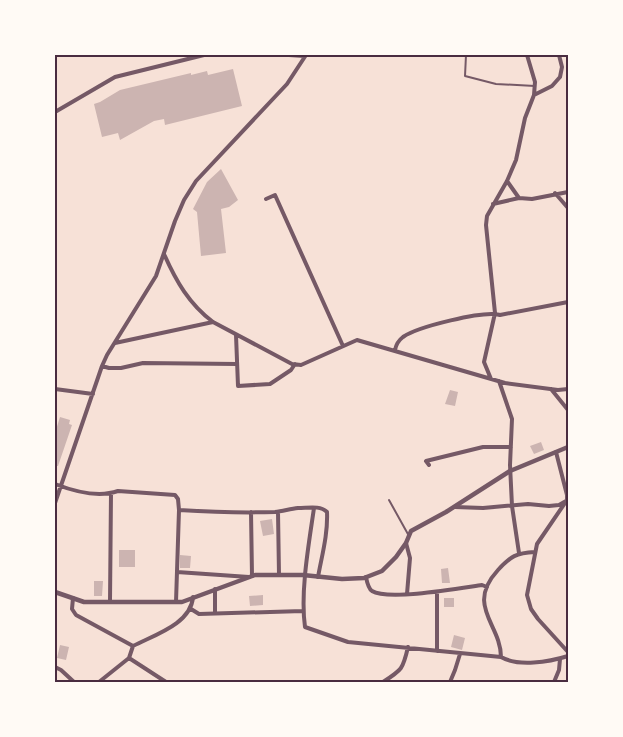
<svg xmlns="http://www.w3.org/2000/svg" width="623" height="737" font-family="'Fira Sans',sans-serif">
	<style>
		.building { fill: #ccb4b1 }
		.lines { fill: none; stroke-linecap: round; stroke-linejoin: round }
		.service { stroke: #755966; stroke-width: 2 }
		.minor { stroke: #755966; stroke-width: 4 }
		.tertiary { stroke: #755966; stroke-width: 4.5 }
		.neatline { fill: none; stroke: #4a2c40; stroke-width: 2 }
	</style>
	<rect width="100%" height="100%" fill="#f7e1d7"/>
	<path class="building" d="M233 69 242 106 165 125 164 119 154 121 120 140 118 133 102 137 94 104 100 102 120 90 191 73V75L207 71 208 75Z
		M221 169 238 200 229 207 221 209 226 253 201 256 197 212 193 209 207 182Z
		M450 390 458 392 455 406 445 404Z
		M60 417 70 420 69 424 72 425 58 466H55V433Z
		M541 442 544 450 534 454 530 446Z
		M272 519 274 534 263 536 260 521Z
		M119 550H135V567H119Z
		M180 555 191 556 190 568H180Z
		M448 568 450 583H442L441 569Z
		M94 581H103L102 596H94Z
		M263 595V605L250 606 249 596Z
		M444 598H454V607H444Z
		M454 635 465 638 462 650 451 647Z
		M60 645 69 647 66 660 57 658Z"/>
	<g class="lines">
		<path class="service" d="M466 55 465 76 496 84 535 86
			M389 500 409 536"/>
		<path class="minor" d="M218 55H247
			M289 55 304 56
			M527 55 535 82 534 95
			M55 112 115 77 204 55
			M507 181 519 198 532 199 568 192
			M555 193 568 208
			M266 199 275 195 343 346
			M493 204 519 198
			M164 254C176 281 189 304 213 322L292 364 301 365 357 340 505 383 558 390 568 389
			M236 335 238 386 270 384 291 370 295 364
			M115 343 213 322
			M395 350C396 345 399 340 403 337 417 327 484 310 500 315L568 302
			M102 366 109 368H121L143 363 237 364
			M491 379 484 362 495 313 486 225 487 216 507 181 516 160 525 118 534 95 552 86 560 77 562 67 559 55
			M499 381 512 419 510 465 512 506 519 553
			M55 389 93 394
			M551 389 568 410
			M556 452 567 495V500L537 544 527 595 531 609 538 619 568 652
			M429 465 426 461 483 447H511
			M55 484C73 491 98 498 118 491L175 495 178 499 179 510 176 602
			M55 503 102 366 107 355 156 276 175 221 184 200 196 181 287 84 306 55
			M455 507 483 508 528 504 549 506 559 505 566 501
			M314 508C309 543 300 592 305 627L348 642 501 657C518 667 549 662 568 656
			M179 510C211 512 243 513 275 512 283 511 290 509 298 508 308 508 320 505 327 512 328 534 322 555 318 577
			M251 512 252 576
			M278 512 279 575
			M406 543 410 558 407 594
			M177 572 249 577
			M366 577C367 582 368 588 372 591 388 601 461 588 482 585L487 587
			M437 592V651
			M73 598 72 609 76 615 133 646
			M110 602 111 493
			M191 609 199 614 303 611
			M215 613V589
			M501 657C501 624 465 606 498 570 511 556 516 553 535 552
			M129 658 166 682
			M55 667 61 670 74 682
			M99 682 129 658 133 646C154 635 191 624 193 597
			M383 682C402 670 403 669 408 647
			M450 682 455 670 460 654
			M554 682 559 670 560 659"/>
		<path class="tertiary" d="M55 592 84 602H182L255 575H303L342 579 364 578 382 571 396 557 406 543 411 531 446 512 510 471 568 447"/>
	</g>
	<rect width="623" height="737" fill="none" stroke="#fffaf5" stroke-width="112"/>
	<rect x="56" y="56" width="511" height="625" class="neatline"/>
</svg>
